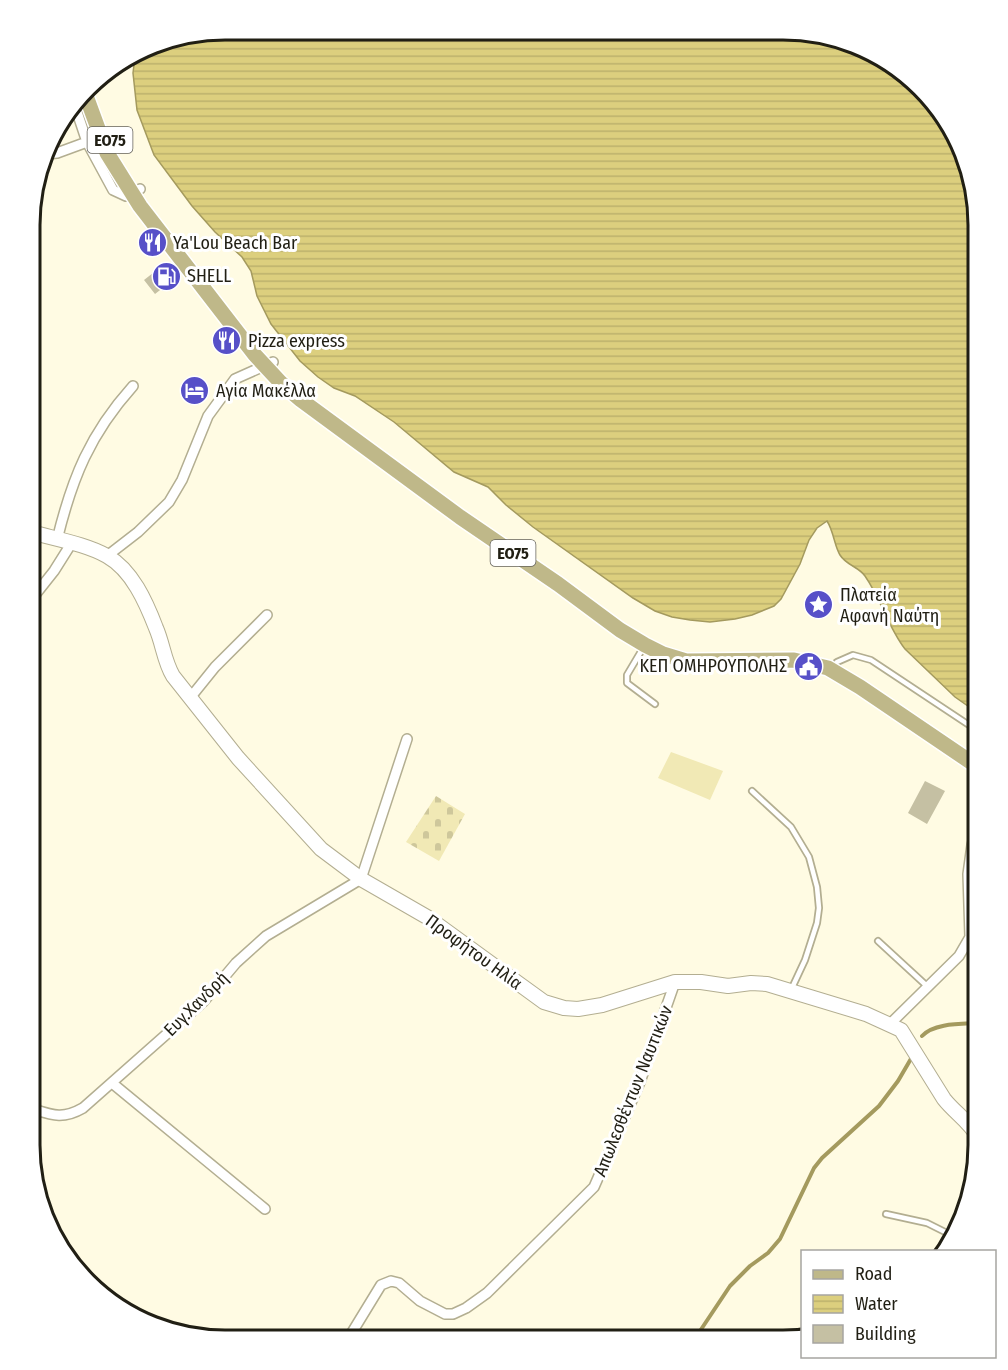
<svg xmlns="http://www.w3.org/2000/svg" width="1008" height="1370" font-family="'Fira Sans Condensed',sans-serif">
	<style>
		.grass { fill: #f1e9b5 }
		.cemetery { fill: url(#cemetery-stones) }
		.water { fill: url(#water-rules); stroke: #a49a5e; stroke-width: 1.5 }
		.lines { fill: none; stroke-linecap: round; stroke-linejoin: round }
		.stream { stroke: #a49a5e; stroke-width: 4 }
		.building { fill: #c5c0a3 }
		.lane-casing { stroke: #b3ae91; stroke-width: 8 }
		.street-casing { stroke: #b3ae91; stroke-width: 12 }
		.secondary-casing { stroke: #b3ae91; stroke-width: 16 }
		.primary-casing { stroke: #fff; stroke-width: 18 }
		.lane { stroke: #fff; stroke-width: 4.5 }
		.street { stroke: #fff; stroke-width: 9 }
		.secondary { stroke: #fff; stroke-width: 14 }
		.primary { stroke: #bfb889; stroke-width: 15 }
		.labels { text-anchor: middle; stroke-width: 6; stroke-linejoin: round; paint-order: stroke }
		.shield { fill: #fff; stroke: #64625a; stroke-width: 1.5 }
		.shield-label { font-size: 16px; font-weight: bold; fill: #211f14 }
		.poi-label { font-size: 18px; fill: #211f14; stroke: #fff; text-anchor: start }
		.street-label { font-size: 18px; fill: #211f14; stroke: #fff }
		.rim { fill: none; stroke: #211f14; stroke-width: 3 }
	</style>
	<defs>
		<pattern id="cemetery-stones" width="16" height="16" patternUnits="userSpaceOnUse" patternTransform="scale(1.5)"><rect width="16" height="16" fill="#f1e9b5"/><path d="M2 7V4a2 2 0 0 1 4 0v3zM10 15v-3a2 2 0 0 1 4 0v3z" fill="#cec79b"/></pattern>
		<pattern id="water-rules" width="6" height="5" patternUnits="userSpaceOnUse" patternTransform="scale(1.5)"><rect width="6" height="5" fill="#dccf7e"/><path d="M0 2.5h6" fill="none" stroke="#bcb16c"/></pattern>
	</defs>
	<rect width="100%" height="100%" fill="#fffbe3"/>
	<path class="grass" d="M671 752 723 771 710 800 658 778Z"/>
	<path class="cemetery" d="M436 796 465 814 439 861 406 842Z"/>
	<path class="water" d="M226 30 808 32 901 70 958 139 978 226V713L955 697 905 649C888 627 881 599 865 576 859 567 846 565 840 555 834 545 834 532 827 521L817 528 809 540 800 564 781 599 774 606 752 615 735 619 710 622 690 620 672 617 655 611 633 598 533 527 506 505 488 487 454 472 394 422 355 396 334 388 318 377 300 361 271 324 257 296 251 271 242 257 215 232 192 206 154 155 137 110 133 73 135 57 163 41Z"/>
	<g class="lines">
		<path class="stream" d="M922 1036C934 1023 961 1024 978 1023
			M694 1340 730 1286 750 1266 768 1253 780 1239 814 1168 822 1158 879 1106 898 1081 912 1057"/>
	</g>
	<path class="building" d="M167 262 178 276 155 294 144 280Z
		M925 781 945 791 927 824 908 813Z"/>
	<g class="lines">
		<defs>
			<path id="lane" d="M643 648 627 675V683L655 704
				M837 662 853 655 871 660 978 731
				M752 791 791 827 809 857 817 887 819 908 817 923 805 960 791 990
				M878 941 928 987
				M886 1214 927 1223 951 1235"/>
			<path id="street" d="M91 86 92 85
				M75 106 87 142
				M47 154 57 153 87 142 113 190 126 196 140 189
				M57 540C72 478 90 434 133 386
				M107 556 138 532 169 502 182 480 208 416 235 379 273 362
				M31 600 54 571 71 544
				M190 698 215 667 267 615
				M890 1024 959 956 970 937 968 874 972 845 978 824
				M112 1083 265 1209
				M30 1108C52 1115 62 1120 83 1108L204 1001 236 963 266 936 361 879 407 739
				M348 1339 381 1285 391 1281 399 1283 420 1301 445 1314H453L466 1308 487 1293 594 1187 640 1082 675 982"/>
			<path id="secondary" d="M31 532C55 539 86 544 107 556 132 570 146 602 156 628 163 644 164 661 173 676L238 758 321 849 361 879 427 917 544 1002 564 1008 578 1009 602 1005 675 982H701L728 986 751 983 767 984 866 1014 901 1030 944 1099C955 1113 969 1121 978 1137"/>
			<path id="primary" d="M85 93 107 153 140 206 255 355 281 383 301 400 460 517 558 584 620 630 645 645 663 654 686 661 794 660 828 668 860 687 978 767"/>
		</defs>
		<use href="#lane" class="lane-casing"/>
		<use href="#street" class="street-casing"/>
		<use href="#secondary" class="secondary-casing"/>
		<use href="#primary" class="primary-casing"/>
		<use href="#lane" class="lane"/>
		<use href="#street" class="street"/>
		<use href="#secondary" class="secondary"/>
		<use href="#primary" class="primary"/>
	</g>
	<defs>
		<symbol id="restaurant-disc" viewBox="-11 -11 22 22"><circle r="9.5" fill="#5750c8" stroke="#fff"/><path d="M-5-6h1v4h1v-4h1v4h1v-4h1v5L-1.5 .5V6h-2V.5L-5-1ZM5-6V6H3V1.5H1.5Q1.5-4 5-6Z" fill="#fff"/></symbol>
		<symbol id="fuel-disc" viewBox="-11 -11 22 22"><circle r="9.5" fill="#5750c8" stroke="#fff"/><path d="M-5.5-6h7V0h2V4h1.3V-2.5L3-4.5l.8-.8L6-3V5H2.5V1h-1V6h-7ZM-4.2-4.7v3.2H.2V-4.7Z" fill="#fff"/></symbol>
		<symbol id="hotel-disc" viewBox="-11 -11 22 22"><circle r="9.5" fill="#5750c8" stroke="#fff"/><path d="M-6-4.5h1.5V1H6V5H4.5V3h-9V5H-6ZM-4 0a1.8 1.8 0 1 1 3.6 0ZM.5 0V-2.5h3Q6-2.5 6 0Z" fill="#fff"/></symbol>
		<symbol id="sight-disc" viewBox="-11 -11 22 22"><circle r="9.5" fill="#5750c8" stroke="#fff"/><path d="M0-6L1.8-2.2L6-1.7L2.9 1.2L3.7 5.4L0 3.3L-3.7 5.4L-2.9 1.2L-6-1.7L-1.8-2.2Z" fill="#fff"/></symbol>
		<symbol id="civic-disc" viewBox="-11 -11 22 22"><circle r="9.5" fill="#5750c8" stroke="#fff"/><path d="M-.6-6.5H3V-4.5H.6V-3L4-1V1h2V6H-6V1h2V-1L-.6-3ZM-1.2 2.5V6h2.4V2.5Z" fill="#fff"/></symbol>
	</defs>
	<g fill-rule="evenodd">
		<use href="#restaurant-disc" x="136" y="226" width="33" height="33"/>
		<use href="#fuel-disc" x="150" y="260" width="33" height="33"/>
		<use href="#restaurant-disc" x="210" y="324" width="33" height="33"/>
		<use href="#hotel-disc" x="178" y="374" width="33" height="33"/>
		<use href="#sight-disc" x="802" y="588" width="33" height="33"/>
		<use href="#civic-disc" x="792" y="650" width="33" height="33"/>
	</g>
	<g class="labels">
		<g class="shield">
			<rect x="87.5" y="127" width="45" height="26" rx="4.5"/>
			<rect x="490.5" y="540" width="45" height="26" rx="4.5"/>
		</g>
		<g class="shield-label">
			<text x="110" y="146">ΕΟ75</text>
			<text x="513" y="559">ΕΟ75</text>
		</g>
		<g class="poi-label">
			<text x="173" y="249">Ya'Lou Beach Bar</text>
			<text x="187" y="282">SHELL</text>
			<text x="248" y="347">Pizza express</text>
			<text x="216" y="397">Αγία Μακέλλα</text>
			<text x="840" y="601">Πλατεία<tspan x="840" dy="21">Αφανή Ναύτη</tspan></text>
			<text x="787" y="672" text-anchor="end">ΚΕΠ ΟΜΗΡΟΥΠΟΛΗΣ</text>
		</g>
		<g class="street-label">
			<text transform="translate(474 952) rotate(36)" y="6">Προφήτου Ηλία</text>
			<text transform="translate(196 1004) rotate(-45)" y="6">Ευγ.Χανδρή</text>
			<text transform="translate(633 1091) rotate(-68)" y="6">Απωλεσθέντων Ναυτικών</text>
		</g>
	</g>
	<path d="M0 0H1008V1370H0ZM225 40H783A185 185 0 0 1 968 225V1145A185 185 0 0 1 783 1330H225A185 185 0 0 1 40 1145V225A185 185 0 0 1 225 40Z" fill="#fff" fill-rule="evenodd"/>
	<path class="rim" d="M225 40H783A185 185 0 0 1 968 225V1145A185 185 0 0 1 783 1330H225A185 185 0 0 1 40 1145V225A185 185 0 0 1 225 40Z"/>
	<rect x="801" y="1250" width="195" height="108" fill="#ffffff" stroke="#a6a5a1" stroke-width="1.5"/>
	<rect x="813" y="1270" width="30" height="9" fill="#bfb889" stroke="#a6a5a1" stroke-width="1.5"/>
	<text x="855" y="1280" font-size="18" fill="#211f14">Road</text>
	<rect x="813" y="1295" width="30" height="18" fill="url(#water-rules)" stroke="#a6a5a1" stroke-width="1.5"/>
	<text x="855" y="1310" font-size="18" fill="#211f14">Water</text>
	<rect x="813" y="1325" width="30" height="18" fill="#c5c0a3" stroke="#a6a5a1" stroke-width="1.5"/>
	<text x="855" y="1340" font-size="18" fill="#211f14">Building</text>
</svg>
